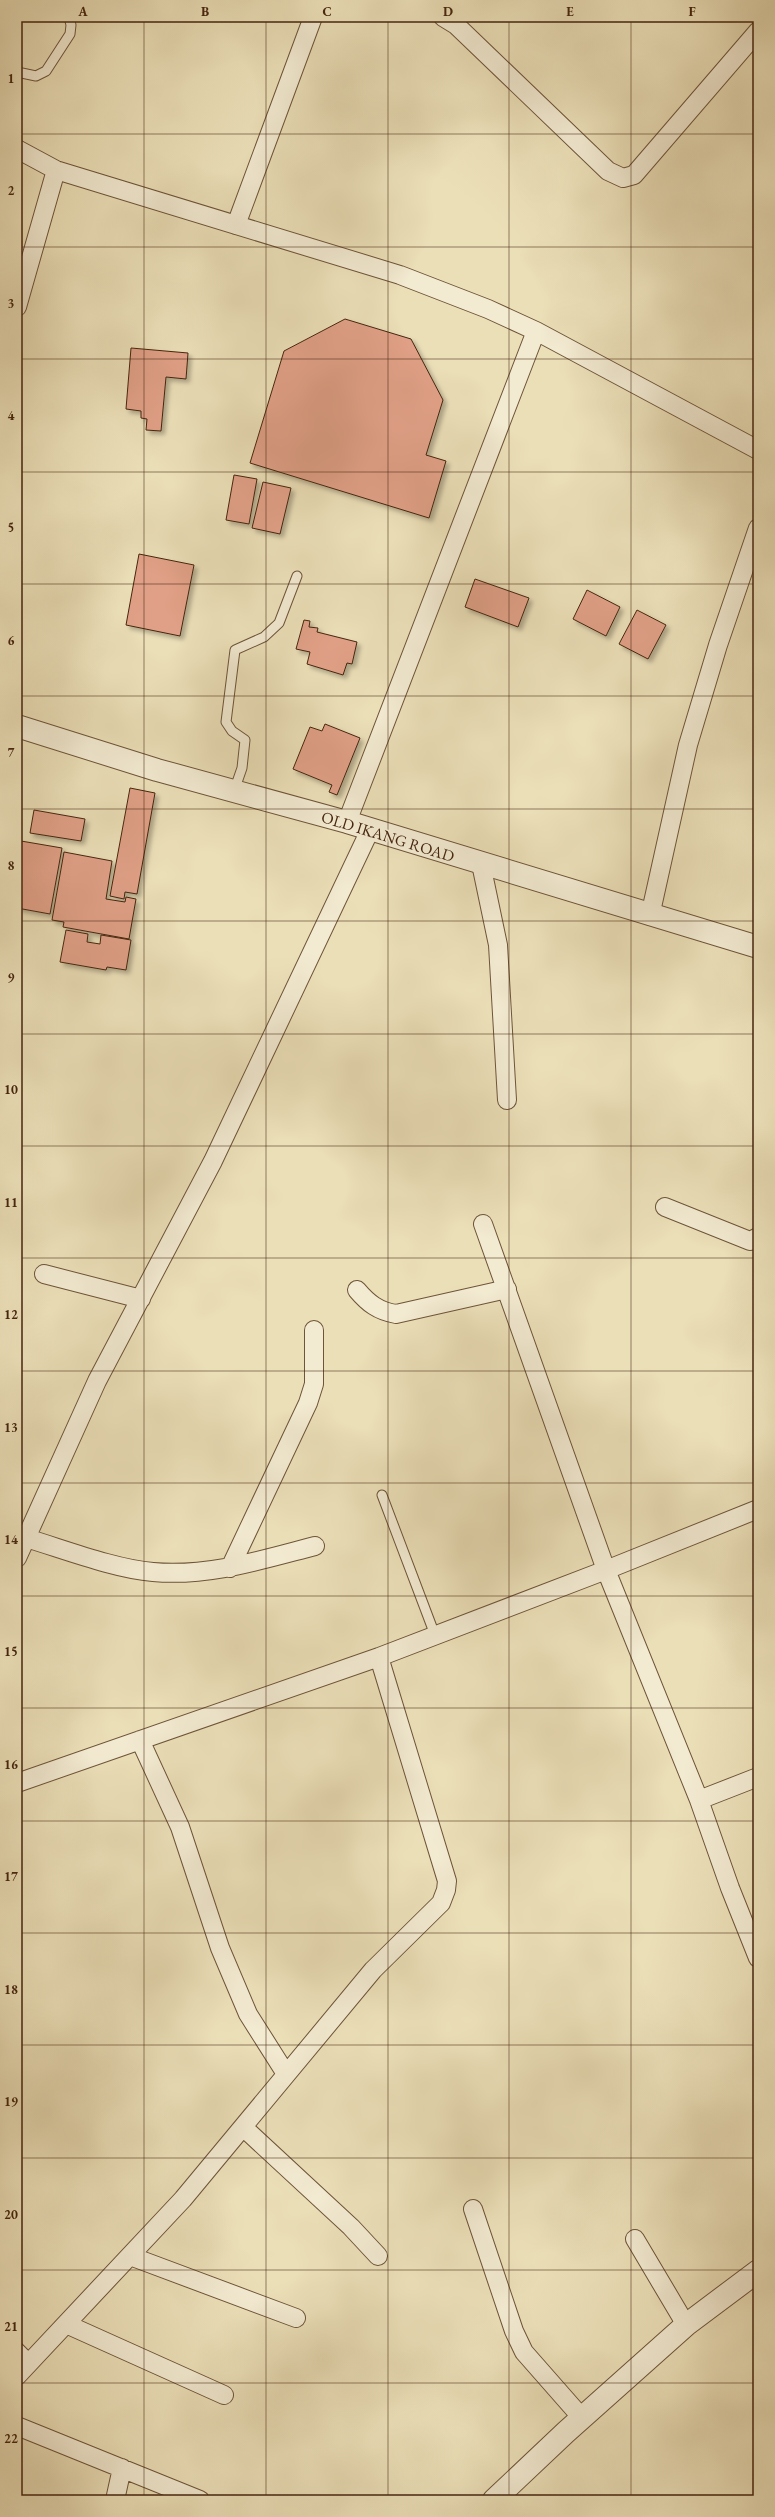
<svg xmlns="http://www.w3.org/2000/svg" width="775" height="2517" font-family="'EB Garamond',serif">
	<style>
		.building { fill: #e0a087; stroke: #45250e; filter: url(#shadow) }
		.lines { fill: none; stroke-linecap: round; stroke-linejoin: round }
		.service-casing { stroke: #6e5438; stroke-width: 11 }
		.minor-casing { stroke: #6e5438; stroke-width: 20 }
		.tertiary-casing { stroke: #6e5438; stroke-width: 24 }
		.service { stroke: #f2ead1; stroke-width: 9 }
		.minor { stroke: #f2ead1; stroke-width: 18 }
		.tertiary { stroke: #f2ead1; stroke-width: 22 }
		.grid { fill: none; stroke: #45250e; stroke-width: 1; stroke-opacity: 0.55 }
		.labels { text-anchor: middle; stroke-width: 3; stroke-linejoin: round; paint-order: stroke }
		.street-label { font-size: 16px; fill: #45250e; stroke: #f2ead1 }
		.neatline { fill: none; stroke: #45250e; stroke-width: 1.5 }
		.grid-label { font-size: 13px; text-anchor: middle; font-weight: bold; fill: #45250e }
	</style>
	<defs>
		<filter id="shadow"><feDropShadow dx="3.5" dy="3.5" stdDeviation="2" flood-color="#0004"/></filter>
	</defs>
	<rect width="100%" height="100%" fill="#ebdfb8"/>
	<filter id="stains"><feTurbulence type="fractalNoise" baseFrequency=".005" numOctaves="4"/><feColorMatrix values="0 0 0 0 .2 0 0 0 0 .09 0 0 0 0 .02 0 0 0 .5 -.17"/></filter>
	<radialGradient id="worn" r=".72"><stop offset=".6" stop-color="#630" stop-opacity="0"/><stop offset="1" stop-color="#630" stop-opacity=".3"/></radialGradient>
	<path class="building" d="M345 319 411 339 443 400 426 455 446 461 429 518 250 463 284 351Z
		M131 348 188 353 186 379 166 377 161 431 146 430 147 419 141 418V411L126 409Z
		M234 475 257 479 249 524 226 520Z
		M263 482 291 488 280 534 252 528Z
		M139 554 194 565 180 636 126 625Z
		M475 579 529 598 518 627 465 607Z
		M587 590 620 607 606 636 573 619Z
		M637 610 666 625 648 659 619 644Z
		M304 620 310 621 309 627 318 628 317 632 357 642 352 664 347 663 343 675 307 664 310 652 296 649Z
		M325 724 360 738 337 795 329 792 332 785 293 769 310 727 322 731Z
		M130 788 155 793 137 894 125 892 124 899 110 896Z
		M34 810 85 819 81 841 30 833Z
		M21 841 62 848 50 914 17 908V866Z
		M64 852 112 861 106 899 125 902 126 897 136 899 129 939 63 927 64 922 52 920Z
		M66 930 88 934 87 942 100 944 101 935 131 940 126 970 107 967 106 970 60 962Z"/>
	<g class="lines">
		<defs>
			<path id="service" d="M17 72 36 76 46 71 70 34 71 25 69 17
				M234 791 242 768 245 740 232 731 226 722 235 650 264 637 279 623 297 576
				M382 1495 435 1635
				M17 2346 32 2361"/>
			<path id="minor" d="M443 17 456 25 608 171 623 178 634 175 758 31
				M17 149 56 170 400 275 488 309 536 331 758 450
				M236 225 313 17
				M17 307 56 170
				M347 822 536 331
				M481 864 498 945 507 1100
				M650 916 688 745 718 645 758 528
				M665 1207 750 1241 758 1237
				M483 1224 606 1570 699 1800 730 1888 758 1958
				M44 1274 141 1299
				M357 1290C368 1303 378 1311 396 1314L507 1289
				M26 1538C63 1549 115 1569 153 1572 208 1577 261 1560 315 1546
				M17 1558 97 1381 213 1161 370 830
				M230 1568 308 1403 314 1384V1330
				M140 1740 180 1827 220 1948 248 2014 286 2074
				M17 1783 379 1657 606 1570 758 1509
				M699 1800 758 1777
				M243 2127 351 2227 378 2256
				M473 2209 514 2331 524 2352 582 2418
				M635 2239 686 2325
				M130 2256 296 2318
				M66 2324 224 2395
				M17 2376 183 2199 373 1970 441 1903 446 1890 447 1881 379 1657
				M17 2426 200 2500
				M115 2500 122 2468"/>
			<path id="tertiary" d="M17 726 157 770 347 822 758 947
				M494 2500 566 2432 686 2325 758 2271"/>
		</defs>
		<use href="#service" class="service-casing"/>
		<use href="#minor" class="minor-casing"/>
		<use href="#tertiary" class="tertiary-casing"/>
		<use href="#service" class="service"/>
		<use href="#minor" class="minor"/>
		<use href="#tertiary" class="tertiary"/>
	</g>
	<path class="grid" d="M144 17V2500M266 17V2500M388 17V2500M509 17V2500M631 17V2500M17 134H758M17 247H758M17 359H758M17 472H758M17 584H758M17 696H758M17 809H758M17 921H758M17 1034H758M17 1146H758M17 1258H758M17 1371H758M17 1483H758M17 1596H758M17 1708H758M17 1821H758M17 1933H758M17 2045H758M17 2158H758M17 2270H758M17 2383H758"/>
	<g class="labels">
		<g class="street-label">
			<text transform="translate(388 836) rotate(17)" y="6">OLD IKANG ROAD</text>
		</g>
	</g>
	<rect width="775" height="2517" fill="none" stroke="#ebdfb8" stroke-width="44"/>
	<rect x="22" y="22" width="731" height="2473" class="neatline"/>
	<g class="grid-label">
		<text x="83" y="16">A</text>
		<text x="205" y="16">B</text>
		<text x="327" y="16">C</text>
		<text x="448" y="16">D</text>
		<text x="570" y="16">E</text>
		<text x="692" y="16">F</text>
		<text x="11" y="83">1</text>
		<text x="11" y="195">2</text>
		<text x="11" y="308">3</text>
		<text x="11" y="420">4</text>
		<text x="11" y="532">5</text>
		<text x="11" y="645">6</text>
		<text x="11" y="757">7</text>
		<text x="11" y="870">8</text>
		<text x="11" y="982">9</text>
		<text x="11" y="1094">10</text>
		<text x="11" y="1207">11</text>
		<text x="11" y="1319">12</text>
		<text x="11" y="1432">13</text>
		<text x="11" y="1544">14</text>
		<text x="11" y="1656">15</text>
		<text x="11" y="1769">16</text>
		<text x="11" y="1881">17</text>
		<text x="11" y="1994">18</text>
		<text x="11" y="2106">19</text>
		<text x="11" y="2219">20</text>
		<text x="11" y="2331">21</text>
		<text x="11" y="2443">22</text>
	</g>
	<rect width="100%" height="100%" filter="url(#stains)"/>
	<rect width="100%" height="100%" fill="url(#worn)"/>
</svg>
